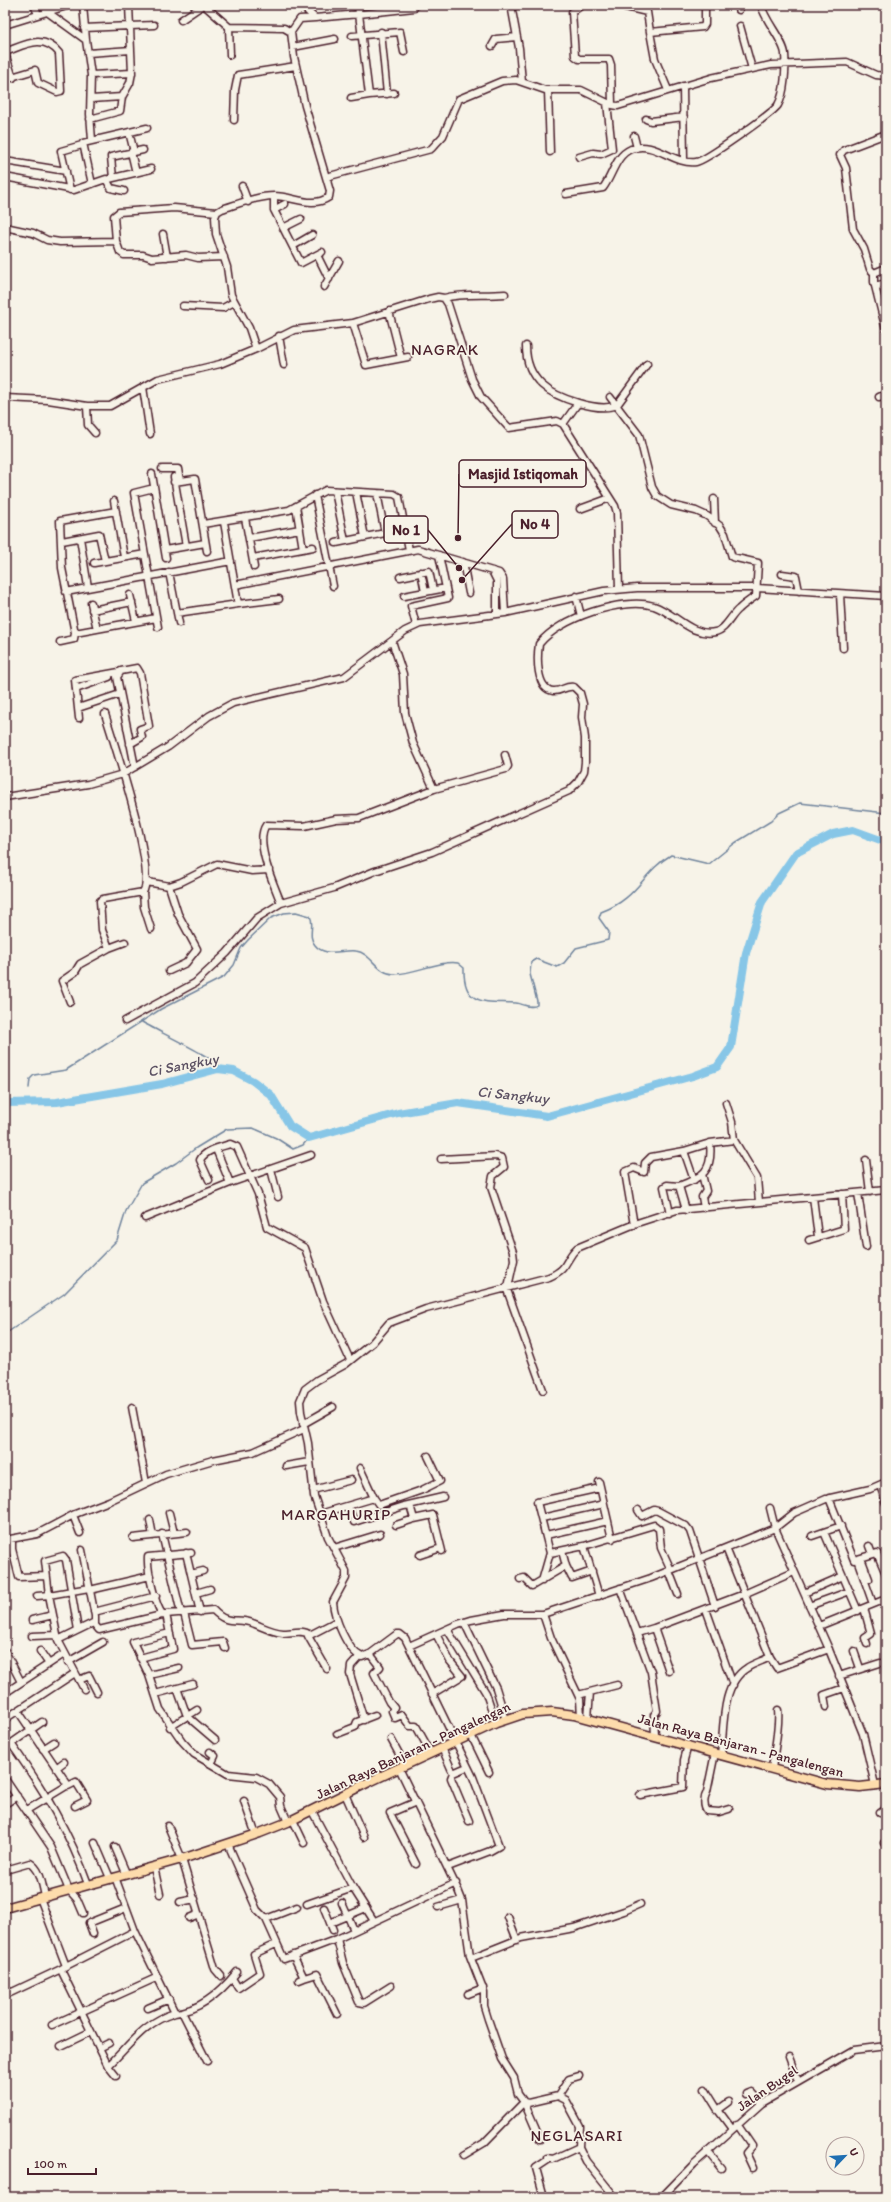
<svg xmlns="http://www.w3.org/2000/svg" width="891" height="2202" font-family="Itim,sans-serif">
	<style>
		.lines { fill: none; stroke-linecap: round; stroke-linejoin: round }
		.stream { stroke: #6f839c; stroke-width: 1.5 }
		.river { stroke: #87c6e7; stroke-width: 8 }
		.minor-casing { stroke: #4a1f2b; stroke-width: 9 }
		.major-casing { stroke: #4a1f2b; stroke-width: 11 }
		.minor { stroke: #f7f3e8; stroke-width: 6 }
		.major { stroke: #fddcac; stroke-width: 8 }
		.labels { text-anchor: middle; stroke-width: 3.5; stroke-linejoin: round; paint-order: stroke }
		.street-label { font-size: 14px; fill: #4a1f2b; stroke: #f7f3e8 }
		.water-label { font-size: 15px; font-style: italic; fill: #5c5163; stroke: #f7f3e8 }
		.quarter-label { font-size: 16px; letter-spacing: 1px; fill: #4a1f2b; stroke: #f7f3e8 }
		.leader { fill: none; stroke: #4a1f2b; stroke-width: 1.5 }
		.callout-dot { fill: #4a1f2b; stroke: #f7f3e8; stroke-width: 1.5 }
		.callout { fill: #f7f3e8; stroke: #4a1f2b; stroke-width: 1.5 }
		.callout-label { font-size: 15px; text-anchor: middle; font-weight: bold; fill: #4a1f2b }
	</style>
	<rect width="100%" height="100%" fill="#f7f3e8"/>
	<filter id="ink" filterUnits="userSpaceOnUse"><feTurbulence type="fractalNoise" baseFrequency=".025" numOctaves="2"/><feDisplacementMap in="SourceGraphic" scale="8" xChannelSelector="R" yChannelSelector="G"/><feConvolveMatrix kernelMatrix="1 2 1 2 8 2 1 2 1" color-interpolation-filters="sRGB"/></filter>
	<g filter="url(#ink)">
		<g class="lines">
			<path class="stream" d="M142 1022C157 1031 218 1059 223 1070
				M29 1088 30 1079 34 1075 66 1070 161 1009 224 977 234 965 241 948 248 940 271 918 284 913 296 912 310 916C315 925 307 936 315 945 325 958 343 949 356 951 372 953 377 975 395 974 413 974 441 960 458 963L464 968C463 1008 487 1001 516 1003 523 1004 531 1009 537 1005V1001L530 974 531 962 536 959 557 967 564 963 576 948 608 940 609 932 599 918 601 912C638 899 642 872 671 855L709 864 735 843 771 821 779 813 800 803 886 813
				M5 1334 64 1294 117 1240 126 1211 142 1183 176 1163 196 1148 227 1129 253 1128 276 1138 293 1149 303 1145 309 1138"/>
			<path class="river" d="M5 1103 57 1102 162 1084 218 1069 234 1071 253 1081 271 1095 290 1126 309 1138 398 1113 458 1103 547 1116 693 1076 717 1067 731 1047 746 953 762 902 796 853 833 834 853 830 886 842"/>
			<defs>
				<path id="minor" d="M34 5 38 14
					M83 5 86 40
					M511 5 519 48 522 82
					M582 5 572 12 575 56 579 59H609L611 65 612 105
					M617 5 647 12 650 32
					M738 5 739 10
					M46 11 86 40 91 75 90 114 92 140
					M315 18 359 14 358 5
					M181 20 203 5
					M5 25 70 5
					M740 26 752 69
					M229 27 230 55
					M84 28 154 25
					M291 32 300 19 315 18 304 8
					M381 32 387 94
					M352 36 400 32 404 52
					M492 46 496 39 517 37
					M293 47 335 39
					M5 52C25 45 43 33 59 53L61 91 57 92 38 83 35 70 5 79
					M5 53 13 78
					M88 53 131 50
					M91 75 132 73
					M886 76V46
					M683 86 684 161
					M548 90 550 152
					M668 90 655 59 650 32 703 27 705 24V5
					M369 95 394 93
					M351 98 369 95 359 14 414 8 415 5
					M91 99 122 97
					M90 119 120 111 122 97 130 83 132 73 129 5
					M646 119 651 121 684 117
					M234 120 235 90 238 75 296 66
					M129 132 134 152
					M634 136 637 148
					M131 152 136 173
					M579 157 593 153 601 154 612 149 607 103
					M5 161 66 171
					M5 177 74 190 106 179 111 188 124 191
					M326 177 431 149 443 136 459 99 502 81 516 80 545 90H581L612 105 618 106 711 78 771 65 847 62 876 75 886 76
					M113 178 111 157 143 150
					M109 179 151 169
					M92 184 83 143 147 128
					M242 186 248 202
					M70 190 61 151 82 145
					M566 194 603 188C613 175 615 156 631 149 655 140 673 165 696 162 705 161 773 113 778 105 785 93 786 67 785 54 784 41 765 21 761 5
					M274 196V210L301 263 322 252
					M274 210 285 204
					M5 227 33 233 47 240 60 242 116 241 114 216 119 212 174 208 217 212
					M283 228 301 219
					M163 234 167 257
					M116 241 120 252 124 255H143L152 258 186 255 198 258 224 257
					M293 246 312 235
					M317 255 329 279
					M874 273 870 269 864 249 853 229 846 168 840 155 844 150 886 134
					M874 273V282L886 330
					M874 273 886 268
					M875 286 886 283
					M324 287 339 261
					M444 298C463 293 485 296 505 294
					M183 306 223 308 234 302
					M389 311 401 358
					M353 323 366 365 408 357
					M279 336 284 365
					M526 346C526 361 530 374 542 385 556 398 599 413 617 405L647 364
					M256 349 294 330 353 323 429 299 438 297 444 298 448 304 472 379 481 397 509 428 557 421 563 424 615 506 617 513 619 589
					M143 387 150 434
					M879 397 886 394
					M5 398 48 400 87 406H110L158 379 220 364 256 349 249 328 231 295 227 267 216 234 215 217 217 212 222 209C238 204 257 196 274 196 293 196 312 209 329 197L330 191 305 106 294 57 291 32 284 28 229 27 204 5
					M87 406 88 425 95 433
					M563 424 578 403
					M162 469H178L180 481
					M152 474 166 558
					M174 477 186 546
					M174 482 195 479 207 551
					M154 488 134 493 158 627
					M335 491 345 541
					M356 492 365 537
					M377 493 385 533
					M315 495 333 586
					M714 499 715 523
					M114 501 124 557
					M296 506 303 549
					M580 509 610 498
					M245 518 254 567
					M224 522 238 604 279 599
					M203 524 289 510 326 490 394 494 399 497 409 550
					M80 538 88 587
					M249 538 300 529
					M62 541 99 534 105 561
					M336 543 390 532
					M165 550 205 543
					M253 558 313 547
					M463 562 469 593
					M94 563 145 554
					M492 571 497 581V614
					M169 572 179 623
					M421 572 425 592
					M782 574 796 576 799 591
					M400 577 429 571 433 590
					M235 585 418 549 499 573 503 579 505 613
					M66 592 231 561
					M840 594 843 648
					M130 595 136 621
					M404 596 446 588
					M576 596 581 616
					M91 603 97 629
					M92 610 132 602
					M177 613 238 604
					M416 625 411 606 448 598 439 555
					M75 633 156 618
					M60 642 74 639 75 633 62 568 60 521 116 511
					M76 689 109 677
					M78 708 120 694
					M105 714C114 743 157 871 143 892L103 899 100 901 102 930 109 948 125 942
					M79 718 75 680 119 672
					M130 744 142 737 140 729 149 726 140 673 137 668 121 671 117 677C123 707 129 737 135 767
					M434 789 506 769 508 766 505 755
					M5 797 88 784 123 774 168 747 209 716 233 703 344 677 405 631 420 624 505 613 604 591 637 588H757L886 596
					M147 882 169 886 178 914 197 949 186 963 169 971
					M169 886 181 882 217 864 252 871 269 870
					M143 892 144 907 151 929
					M281 903C274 885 254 842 266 825L304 826 336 819 359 818 434 789 413 743 405 713 403 674 392 641
					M70 1002 62 981 75 972 80 964 109 948
					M125 1021 195 983 227 953 257 918 281 903 334 888 375 871 432 852 569 791 578 782 584 771 585 762V738L582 717 583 704 580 693 574 687C566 685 561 692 553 691 536 689 537 657 539 644 559 618 622 597 654 606 675 613 691 637 715 632 726 630 731 615 739 609 744 604 750 600 756 596L758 563 732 557 725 534 720 526 707 516 696 511 671 505 657 496 652 487 639 435 610 397
					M726 1103 732 1122 734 1140 757 1178 759 1202
					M216 1149 230 1183 311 1155
					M684 1151 694 1180
					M441 1159 496 1156 502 1158 504 1167 493 1176 491 1187 513 1252 514 1260 508 1287
					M866 1160 870 1192
					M271 1169 278 1197
					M702 1174 706 1191 702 1197 704 1208
					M209 1180 200 1160C205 1150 221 1147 230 1144L237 1147 258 1194 267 1227 305 1248 323 1301 350 1360
					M858 1193 866 1247
					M813 1197 818 1237
					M686 1210 679 1186C703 1177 713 1171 710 1143L734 1140
					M670 1213 664 1187 667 1185 679 1186
					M145 1218 230 1183
					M634 1225 625 1172 634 1168 644 1172 645 1163 651 1157 684 1151 710 1143
					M809 1240 844 1229 842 1194
					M506 1287 543 1390
					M132 1407 146 1483
					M303 1424 333 1407
					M286 1466 309 1462
					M360 1468 374 1498
					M599 1482 612 1539
					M880 1485 886 1503
					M313 1490 351 1480
					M829 1498 854 1560 877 1553 886 1574
					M410 1505 414 1519 433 1515 442 1551
					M348 1506 354 1522 404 1506 443 1497
					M770 1508 775 1528 828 1647 863 1734 875 1785
					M638 1510 642 1516 654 1510 658 1511 686 1526 690 1531 715 1606
					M169 1513 174 1533
					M320 1514 374 1498 379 1505 422 1490 440 1481 428 1456
					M73 1515 80 1533
					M542 1518 604 1504
					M150 1520 153 1536
					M396 1525 414 1519
					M824 1532 858 1611
					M162 1534 181 1613
					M546 1535 608 1521
					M812 1536 841 1526
					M133 1538 187 1532
					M12 1539V1549L19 1577 46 1576
					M5 1540 37 1534 75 1514 109 1501 166 1474 213 1460 253 1452 304 1429
					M869 1546 872 1554
					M334 1548 380 1534
					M82 1550 95 1616V1625L99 1630 166 1614 213 1610C229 1627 237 1616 255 1624 265 1628 272 1632 283 1633 292 1633 303 1629 310 1635
					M562 1551 566 1566
					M186 1553 200 1612
					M550 1553 537 1502 600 1488
					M420 1555 441 1548
					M861 1558 869 1579
					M857 1559 873 1604
					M669 1571 678 1594
					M191 1574 203 1571
					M520 1579 524 1578 532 1586 564 1567 566 1566 572 1578 592 1571
					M542 1581 550 1553 584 1546
					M620 1588 651 1672 657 1711 654 1715 655 1736
					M90 1590 150 1576
					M196 1593 210 1589
					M804 1593 843 1576
					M37 1596 49 1595 45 1561 63 1556 66 1560 78 1630
					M599 1596 584 1546 654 1525 659 1529 661 1548 671 1570
					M809 1606 850 1591
					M864 1608 871 1634 865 1638 867 1644
					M706 1609 733 1685
					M94 1612 156 1596
					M184 1613 192 1645 223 1642 225 1648
					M543 1614 551 1638 580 1699 581 1717
					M163 1615C155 1606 147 1569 148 1557L191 1553
					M32 1620 53 1615
					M464 1622 496 1688 506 1720
					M819 1626 886 1599
					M447 1629 486 1693 496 1723
					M170 1633 133 1642 149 1675 160 1709 182 1741 194 1754 228 1774 256 1777 269 1784 280 1797 281 1806 288 1822
					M637 1633 654 1628
					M32 1636 57 1635
					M58 1640 95 1622
					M409 1646 458 1624 471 1620 504 1614H543L651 1578 775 1528 794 1513 826 1499 870 1489 886 1482
					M5 1651 21 1682
					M40 1651 49 1664
					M854 1651 860 1668
					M370 1654 380 1667 374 1673 389 1702 394 1708 392 1711 395 1718 402 1715 410 1726H416L431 1753
					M360 1656 351 1666 350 1674 364 1720
					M770 1657 777 1668 829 1649
					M140 1658 173 1649 166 1614
					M68 1662 103 1642
					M327 1669 308 1636 337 1621
					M669 1671 654 1628 744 1594 794 1572
					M149 1675 179 1668
					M839 1676 880 1663
					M79 1680 89 1676 97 1692
					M177 1688 187 1716 215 1740
					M84 1689 58 1640 49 1595 89 1588
					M5 1693 64 1654
					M155 1694 193 1684
					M432 1694 462 1676 450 1661 436 1634
					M578 1695 617 1685
					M826 1707 824 1695 844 1688
					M18 1711 68 1785 27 1810
					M588 1718 590 1692
					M5 1719 75 1673
					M42 1722 12 1743V1745C43 1789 70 1833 88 1884
					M170 1727 197 1710
					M337 1734 355 1727 357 1722 375 1715
					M471 1735 489 1772
					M391 1739 405 1765
					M442 1748 453 1773 451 1778 469 1821
					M43 1749 54 1742
					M210 1752 215 1756 211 1764
					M715 1753 707 1792C704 1797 703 1806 707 1811L719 1812 729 1809
					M721 1755C724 1727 721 1684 747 1668 754 1663 763 1661 770 1657L726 1548
					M56 1768 64 1762
					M399 1768 458 1890 462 1900 470 1956 484 1992V2006L488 2019 502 2059 514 2078 518 2094 524 2102 528 2103 558 2096 566 2100 580 2126 579 2147 553 2159 547 2158
					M772 1769C774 1751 780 1726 778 1710
					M453 1773 467 1767
					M5 1779 51 1847 69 1890 77 1899 83 1913
					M68 1786 76 1782 87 1800 75 1806
					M345 1794 364 1837
					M640 1795 683 1787 684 1760 688 1745
					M244 1801 256 1835
					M416 1802 390 1813 416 1864
					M5 1804 17 1796
					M312 1811 353 1888 374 1921
					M880 1812 886 1808
					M293 1820 304 1843
					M168 1826 182 1859 215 1969 221 1976
					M95 1843 110 1878
					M884 1843 886 1842
					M228 1844 257 1910 266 1919
					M115 1847 126 1873
					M154 1867 160 1894
					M448 1867 490 1851 499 1846 473 1777 405 1638 400 1634H397L370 1654 362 1657C347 1651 334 1617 333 1602L346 1578V1571L328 1537 314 1496 308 1443 301 1412 300 1401 305 1389 317 1380 346 1364 372 1343 389 1323 426 1309 549 1277C570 1268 564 1260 577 1248L637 1223 677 1210 886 1190
					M9 1869 30 1863C41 1869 42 1885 45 1896
					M115 1877 135 1931 175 2013C144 2022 131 2044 108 2066L116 2076
					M40 1898 66 1966 61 1969 62 1972 108 2066
					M180 1902 195 1899
					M342 1903 353 1928
					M307 1904 353 1888
					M297 1907 266 1919 284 1959 337 1939 456 1883
					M438 1907 462 1900
					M324 1908 333 1930
					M508 1917 517 1940
					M189 1918 199 1914
					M330 1923 366 1908
					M93 1934 89 1923 126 1908
					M337 1939 343 1963 359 2002 364 2003 391 1986
					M293 1955 304 1978 299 1980
					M471 1958 521 1938 574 1928 624 1911 640 1904
					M66 1966 135 1931
					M232 1978 238 1988 260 1973 254 1954 276 1944
					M304 1978 317 1974 337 2014
					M5 1986 10 1993 61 1969
					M468 1994 483 1988
					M148 2008 169 1999
					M182 2012 207 2061
					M175 2013C200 2010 221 1992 237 1972
					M52 2025 158 1977
					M61 2046 90 2032
					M99 2048 109 2043
					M789 2057 798 2081
					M705 2089 718 2110
					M747 2094 752 2092 762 2103
					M558 2096 569 2079 579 2076
					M729 2102 718 2110 732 2129
					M737 2124 752 2146 746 2153 753 2168
					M579 2147 586 2161 615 2197
					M707 2151 721 2168
					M464 2155 484 2143 524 2102 540 2139
					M544 2197 536 2168 548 2160
					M662 2197 694 2164 762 2103 854 2050 886 2046"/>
				<path id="major" d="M5 1908 182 1859 260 1833 288 1822 369 1782 496 1723 523 1714 552 1712 574 1715 827 1784 860 1787 886 1784"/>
			</defs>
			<use href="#minor" class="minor-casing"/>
			<use href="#major" class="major-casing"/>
			<use href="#minor" class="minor"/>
			<use href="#major" class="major"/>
		</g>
	</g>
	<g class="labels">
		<g class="street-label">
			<text transform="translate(741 1745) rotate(15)" y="5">Jalan Raya Banjaran - Pangalengan</text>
			<text transform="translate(413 1750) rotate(-25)" y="5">Jalan Raya Banjaran - Pangalengan</text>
			<text transform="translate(767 2088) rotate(-34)" y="5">Jalan Bugel</text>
		</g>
		<g class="water-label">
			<text transform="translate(183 1065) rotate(-11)" y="5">Ci Sangkuy</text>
			<text transform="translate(513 1095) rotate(6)" y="5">Ci Sangkuy</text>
		</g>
		<g class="quarter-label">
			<text x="445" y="355">NAGRAK</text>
			<text x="336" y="1520">MARGAHURIP</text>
			<text x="577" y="2141">NEGLASARI</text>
		</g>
	</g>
	<path class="leader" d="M458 538L459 474M462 580L512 524M459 568L428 530"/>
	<g class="callout-dot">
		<circle cx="458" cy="538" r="4"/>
		<circle cx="462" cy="580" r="4"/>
		<circle cx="459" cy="568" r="4"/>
	</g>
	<g class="callout">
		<rect x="459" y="460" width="127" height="27" rx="4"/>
		<rect x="512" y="511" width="46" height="27" rx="4"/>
		<rect x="384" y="516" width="44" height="27" rx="4"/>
	</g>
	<g class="callout-label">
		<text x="523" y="479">Masjid Istiqomah</text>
		<text x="535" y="529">No 4</text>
		<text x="406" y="535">No 1</text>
	</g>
	<rect width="891" height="2202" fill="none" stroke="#f7f3e8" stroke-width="20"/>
	<rect x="10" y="10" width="871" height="2182" fill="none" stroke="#4a1f2b" stroke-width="1.5" filter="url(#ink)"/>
	<g transform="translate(845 2156) rotate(65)"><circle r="19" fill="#f7f3e8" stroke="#b29e9c"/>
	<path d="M0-3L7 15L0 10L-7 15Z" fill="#1f6fb2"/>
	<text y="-6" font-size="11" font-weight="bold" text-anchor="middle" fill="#4a1f2b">U</text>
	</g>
	<path d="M28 2168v6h68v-6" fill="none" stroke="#4a1f2b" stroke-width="2"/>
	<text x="34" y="2168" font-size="12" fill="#4a1f2b" stroke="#f7f3e8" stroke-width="3" paint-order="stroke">100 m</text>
</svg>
